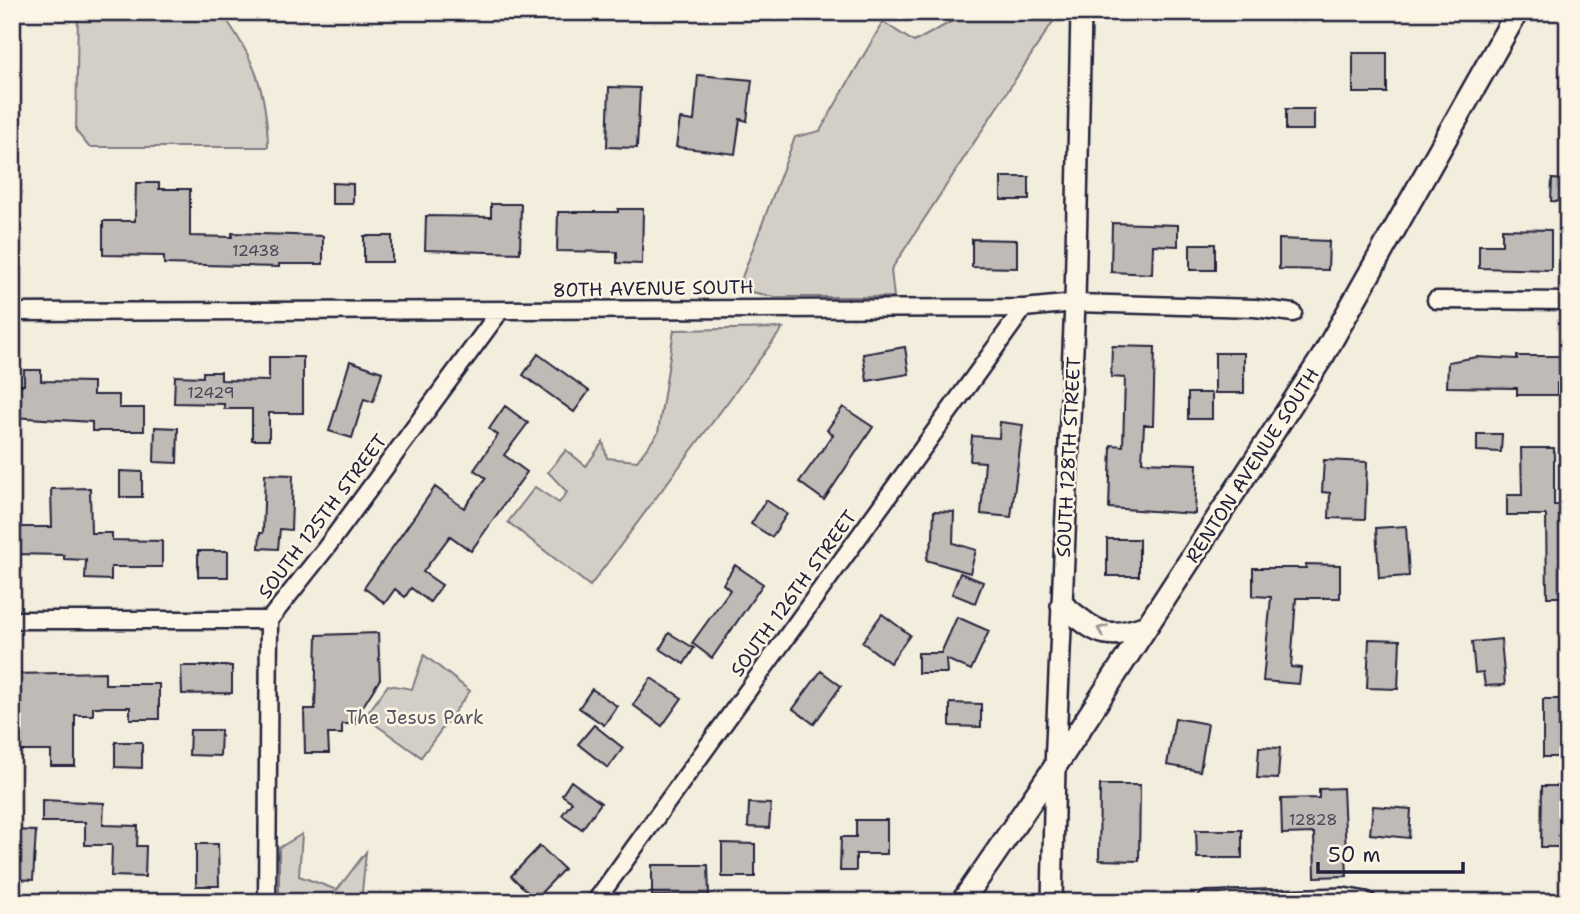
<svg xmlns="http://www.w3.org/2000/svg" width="1580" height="914" font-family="'Shantell Sans',sans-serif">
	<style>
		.green { fill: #d4cfc6; stroke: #7b7880; stroke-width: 2 }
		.building { fill: #bfbab6; stroke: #22223b; stroke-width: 2 }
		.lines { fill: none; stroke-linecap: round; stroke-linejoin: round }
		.minor-casing { stroke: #22223b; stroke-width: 21 }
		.tertiary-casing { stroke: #22223b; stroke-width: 24 }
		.secondary-casing { stroke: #22223b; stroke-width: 26 }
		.minor { stroke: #fcf5e5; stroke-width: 16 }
		.tertiary { stroke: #fcf5e5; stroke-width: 19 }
		.secondary { stroke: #fcf5e5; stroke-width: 21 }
		.oneway { stroke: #9a9698 }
		.labels { text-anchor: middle; stroke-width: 5; stroke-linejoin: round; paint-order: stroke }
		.number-label { font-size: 16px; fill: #49485a }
		.street-label { font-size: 19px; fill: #22223b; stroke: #fcf5e5 }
		.park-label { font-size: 19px; fill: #575665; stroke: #fcf5e5 }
	</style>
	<rect width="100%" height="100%" fill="#f3edde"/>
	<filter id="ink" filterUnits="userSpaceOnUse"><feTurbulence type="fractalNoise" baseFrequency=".0143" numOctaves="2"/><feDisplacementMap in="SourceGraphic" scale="14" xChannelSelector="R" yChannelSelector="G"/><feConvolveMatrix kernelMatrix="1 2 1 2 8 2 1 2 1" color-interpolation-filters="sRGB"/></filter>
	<g filter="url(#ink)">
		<path class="green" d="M78 12H221C254 57 267 91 268 147H89L76 131Z
			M969 12H1053L1054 20 891 270 894 297H775L747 291 741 280 795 137 820 131 883 22 914 42Z
			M783 328 590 586 508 522 535 487 559 503 567 492 548 472 566 450 586 466 603 442 607 458 637 461 658 433 674 330Z
			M424 655 470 691 421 757 365 717 388 685 412 689Z
			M302 834 299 876 337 890 366 852 361 902H279V848Z"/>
		<path class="building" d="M1353 53H1387V93H1353Z
			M698 75 752 80 747 121 740 119 735 154 676 147 680 119 694 121Z
			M609 87 640 88 637 148 607 147Z
			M1286 109H1314V130H1286Z
			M1001 177H1029V200H1001Z
			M1552 179 1568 180V202L1551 201Z
			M136 183H159V189H190V236L232 237V233L323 236V264H279V267L164 264V256L103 255V221H135Z
			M332 183 353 184V204H332Z
			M491 204H521L520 253 425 250 426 216 491 217Z
			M618 209H643L642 264 617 263V252L557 251 558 212H618Z
			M1112 223 1178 225V246L1153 245 1152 274 1111 272Z
			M1502 229 1551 230V270L1479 268V245H1502Z
			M364 236H392V262H364Z
			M972 239 1017 240V268L972 267Z
			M1279 239 1329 241 1328 270 1279 269Z
			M1190 244H1215V270H1190Z
			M1112 346 1155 347 1153 425H1144L1142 462 1197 464 1195 514 1109 508 1111 445 1123 446 1125 378 1111 377Z
			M905 347 909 374 867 381 863 354Z
			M1215 353H1244V393H1215Z
			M538 354 589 391 574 412 523 375Z
			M1517 356H1568V384L1557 383V395H1517V388L1447 387 1448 362 1477 357 1517 359Z
			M269 357H303V413H269V440H252V409H224V404L174 403 175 376 203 377V372H221V380L269 381Z
			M350 361 382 372 373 402 364 399 352 438 329 431Z
			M24 370H41V381L93 382V395H119V408H144V431H92V422L12 417V385H24Z
			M1188 393H1212V419H1188Z
			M505 406 528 423 504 455 527 472 471 551 450 536 423 572 442 585 430 602 411 588 405 597 395 589 385 603 364 588 435 487 464 508 486 478 474 470 498 435 489 429Z
			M843 407 873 427 824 500 799 482 833 435 827 430Z
			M1000 422 1023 425 1011 517 981 514 985 462 970 461 972 436 999 438Z
			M155 427 178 428 177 463 154 462Z
			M1477 434H1502L1501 452 1477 451Z
			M1521 448H1554V505H1568V597H1547L1546 515H1507V495H1522Z
			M1324 460 1367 462 1365 519 1329 518 1330 493 1322 492Z
			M120 471 142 472V497H120Z
			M265 474 293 475 291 530 280 529 278 549 259 548 260 533H263Z
			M90 488 91 533H112V540L162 541V567H111V580L85 579 86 560 64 559V555L12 554V527H52L51 489Z
			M766 500 787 514 772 537 751 524Z
			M934 511 954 512 953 543 976 550 970 573 926 560 933 538Z
			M1406 526 1409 576 1379 578 1376 528Z
			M1107 539H1139V576H1107Z
			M198 551H228V577H198Z
			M1306 564 1340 565V598H1296L1291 667 1301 668 1299 684 1263 681 1271 597 1253 596V568H1306Z
			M735 565 763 584 712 658 692 643 730 590 723 584Z
			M960 573 983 582 975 603 952 594Z
			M882 614 910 635 890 663 862 642Z
			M957 617 989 631 971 670 946 659 947 673H918V653H941Z
			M378 633 380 679 355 719V724H342V734H328L329 753H305L304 709H315L317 635Z
			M669 633 694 648 684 664 660 649Z
			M1369 639 1400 640 1398 689 1367 688Z
			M1501 639 1505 685 1485 686 1483 672 1475 673 1472 642Z
			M181 666H232V693L182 694Z
			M821 671 841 686 814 724 793 709Z
			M105 672V684H159V719H130V707H93V715H75V766H51V751H12L15 674Z
			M651 678 682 698 662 726 633 705Z
			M592 689 617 706 604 725 579 708Z
			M1543 699H1568V757H1543Z
			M950 703 981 704V727L950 726Z
			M1175 718 1208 724 1200 771 1167 765Z
			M594 725 623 748 608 768 578 744Z
			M190 730H221L220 756 189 755Z
			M115 742H142V768L115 767Z
			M1259 747 1280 748 1278 779 1257 778Z
			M571 781 601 803 582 829 562 815 572 802 562 795Z
			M1100 785H1140L1139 861 1099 860Z
			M1542 786H1568V847H1541Z
			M1343 788 1347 876 1315 877 1314 833 1282 834 1281 799 1319 798V789Z
			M42 800 104 803 103 825 138 826 137 846H146L145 877 111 876 112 845H85V822H42Z
			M749 803 771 804 769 828 748 827Z
			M1373 806 1411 809 1409 838 1370 834Z
			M856 820H887V854H856V871H840L841 837H856Z
			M12 830 36 831 33 880 12 879Z
			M1196 830H1242V858H1197Z
			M722 843 755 844V877H722Z
			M196 844H218L219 886H196Z
			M540 846 564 869 535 899 511 876Z
			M652 865H708L709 895 652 896Z"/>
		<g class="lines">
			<defs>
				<path id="minor" d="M1436 300 1568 301
					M12 312 1024 308 1075 303 1255 308 1293 313
					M12 620H269
					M267 902 269 620 326 548 500 311
					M595 902 1024 308"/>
				<path id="tertiary" d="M1052 902 1055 767 1075 303 1081 12
					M1207 902 1343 898 1366 902"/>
				<path id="secondary" d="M1062 605C1098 632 1102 642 1147 626
					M962 902 1063 755 1323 356 1517 12"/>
			</defs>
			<use href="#minor" class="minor-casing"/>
			<use href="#tertiary" class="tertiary-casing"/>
			<use href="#secondary" class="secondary-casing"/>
			<use href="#minor" class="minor"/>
			<use href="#tertiary" class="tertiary"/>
			<use href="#secondary" class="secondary"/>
		</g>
		<defs><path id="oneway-chevron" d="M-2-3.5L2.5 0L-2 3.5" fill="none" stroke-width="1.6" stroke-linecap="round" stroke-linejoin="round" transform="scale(1.75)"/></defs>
		<use class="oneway" href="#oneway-chevron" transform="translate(1102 630) rotate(-158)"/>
	</g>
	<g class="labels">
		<g class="number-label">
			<text x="256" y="256">12438</text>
			<text x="211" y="398">12429</text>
			<text x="1313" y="825">12828</text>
		</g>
		<g class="street-label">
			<text transform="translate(653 288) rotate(-1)" y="7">80TH AVENUE SOUTH</text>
			<text transform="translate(1068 457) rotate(-87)" y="7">SOUTH 128TH STREET</text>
			<text transform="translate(1252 465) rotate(-57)" y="7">RENTON AVENUE SOUTH</text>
			<text transform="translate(322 516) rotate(-53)" y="7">SOUTH 125TH STREET</text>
			<text transform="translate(793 593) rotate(-54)" y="7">SOUTH 126TH STREET</text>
		</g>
		<g class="park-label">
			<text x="415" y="724">The Jesus Park</text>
		</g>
	</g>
	<rect width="1580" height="914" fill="none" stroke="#fcf5e5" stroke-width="42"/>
	<rect x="21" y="21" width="1538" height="872" fill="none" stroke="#22223b" stroke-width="2.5" filter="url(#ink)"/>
	<path d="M1318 862v10h145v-10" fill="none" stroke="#22223b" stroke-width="3.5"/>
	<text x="1328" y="862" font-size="21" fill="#22223b" stroke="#fcf5e5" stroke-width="5" paint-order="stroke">50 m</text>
</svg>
